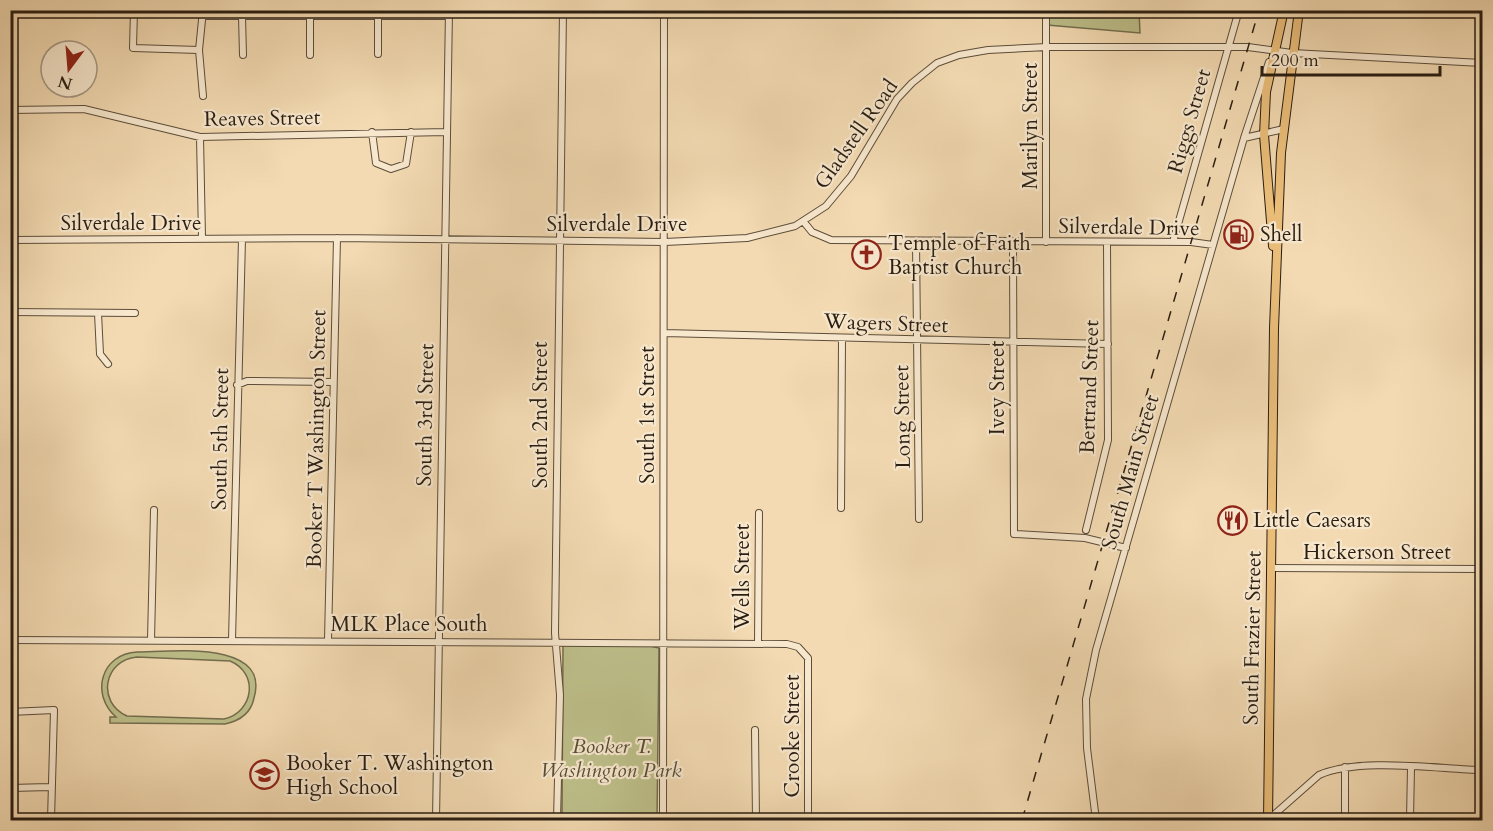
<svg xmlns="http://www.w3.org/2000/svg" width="1493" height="831" font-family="Cardo,serif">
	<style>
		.green { fill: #bdbf8a; stroke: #746e4e; stroke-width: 1.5; fill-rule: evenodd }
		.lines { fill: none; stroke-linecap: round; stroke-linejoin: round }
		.minor-casing { stroke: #5c4d3a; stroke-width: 8 }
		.major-casing { stroke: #2a1e12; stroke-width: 10 }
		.minor { stroke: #f7e7cd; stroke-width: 6 }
		.major { stroke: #eabd79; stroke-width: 8 }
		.rail { stroke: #2a1e12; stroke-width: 1.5; stroke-dasharray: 10 10; stroke-linecap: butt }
		.labels { text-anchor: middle; stroke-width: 4.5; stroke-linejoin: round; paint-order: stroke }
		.street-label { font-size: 21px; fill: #2a1e12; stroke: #f7e7cd }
		.poi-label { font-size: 21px; fill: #2a1e12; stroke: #f7e7cd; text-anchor: start }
		.park-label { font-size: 21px; font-style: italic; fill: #564e36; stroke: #f7e7cd }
	</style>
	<rect width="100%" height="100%" fill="#f3dab2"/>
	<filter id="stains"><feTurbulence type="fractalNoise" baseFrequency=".00333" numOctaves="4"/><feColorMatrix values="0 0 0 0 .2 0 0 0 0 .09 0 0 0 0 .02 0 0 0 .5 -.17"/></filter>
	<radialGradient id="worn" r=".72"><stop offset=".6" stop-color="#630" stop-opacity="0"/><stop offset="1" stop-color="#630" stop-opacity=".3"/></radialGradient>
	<path class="green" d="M1045 11H1139L1140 33 1047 25Z
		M563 645 650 646 659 648 657 820 562 819Z
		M137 652C170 652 271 639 254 698 251 713 239 721 225 724L110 723V717H116C90 694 101 654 137 652ZM137 657 230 661C259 673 254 712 224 719L127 716C96 702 104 660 137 657Z"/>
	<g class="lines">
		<defs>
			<path id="minor" d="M134 10 133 48 199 50
				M203 10 199 50 203 96
				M1046 10V242
				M378 15V54
				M203 16H448
				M242 16 243 55
				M310 16V55
				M10 110 84 109 200 137 446 132
				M372 132 376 163 391 169 406 164 411 132
				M200 137 202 238
				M1244 138 1269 62
				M803 221 812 232 831 240 1191 242 1213 245
				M10 240 337 238 665 242 747 238 795 226 826 206 851 176 897 99 912 83 937 63 959 55 988 50 1047 47H1248L1292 53 1482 63
				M916 242 919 519
				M1013 242 1014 534 1085 538 1126 548
				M1173 242 1239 10
				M10 312 135 313
				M98 313 100 354 108 364
				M664 333 1108 344
				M237 385 247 381 333 382
				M841 508 842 338
				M1086 530 1108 440 1107 242
				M1271 568 1482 569
				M10 640 787 644 798 647 808 658V820
				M151 640 154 510
				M232 640 242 239
				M328 640 337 238
				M758 643 759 513
				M10 712 54 710 51 820
				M755 730 756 820
				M10 788 50 787
				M436 820 449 10
				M557 820 560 695 555 633 563 10
				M663 820 664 10
				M1096 820 1087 748 1086 699 1096 650 1244 138 1284 129
				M1268 820 1319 775C1359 757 1438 769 1482 770
				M1345 820V767
				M1410 820 1411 767
				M1480 820V770"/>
			<path id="major" d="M1273 246 1264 135 1266 92 1284 10
				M1268 820 1274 328 1281 153 1299 10"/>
		</defs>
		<use href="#minor" class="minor-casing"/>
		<use href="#major" class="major-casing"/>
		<use href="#minor" class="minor"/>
		<use href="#major" class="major"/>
		<path class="rail" d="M1022 820 1259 10"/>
	</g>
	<defs>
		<symbol id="fuel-ring" viewBox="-11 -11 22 22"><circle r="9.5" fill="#f7e7cd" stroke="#8f2418" stroke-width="1.5"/><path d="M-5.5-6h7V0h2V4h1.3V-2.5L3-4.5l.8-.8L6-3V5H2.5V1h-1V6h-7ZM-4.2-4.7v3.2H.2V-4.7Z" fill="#8f2418"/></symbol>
		<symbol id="church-ring" viewBox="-11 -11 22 22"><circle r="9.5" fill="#f7e7cd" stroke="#8f2418" stroke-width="1.5"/><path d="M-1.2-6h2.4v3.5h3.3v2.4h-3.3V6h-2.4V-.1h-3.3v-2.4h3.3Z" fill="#8f2418"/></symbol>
		<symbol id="restaurant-ring" viewBox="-11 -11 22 22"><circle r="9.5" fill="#f7e7cd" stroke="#8f2418" stroke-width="1.5"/><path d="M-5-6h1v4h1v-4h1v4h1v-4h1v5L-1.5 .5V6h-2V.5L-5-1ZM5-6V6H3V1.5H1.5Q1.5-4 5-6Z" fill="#8f2418"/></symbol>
		<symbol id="school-ring" viewBox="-11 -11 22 22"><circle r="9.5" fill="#f7e7cd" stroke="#8f2418" stroke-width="1.5"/><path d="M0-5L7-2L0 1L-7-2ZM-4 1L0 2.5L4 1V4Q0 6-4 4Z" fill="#8f2418"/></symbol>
	</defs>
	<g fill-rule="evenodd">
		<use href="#fuel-ring" x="1222" y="218" width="33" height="33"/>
		<use href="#church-ring" x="850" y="238" width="33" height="33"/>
		<use href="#restaurant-ring" x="1216" y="504" width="33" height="33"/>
		<use href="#school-ring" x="248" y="758" width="33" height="33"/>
	</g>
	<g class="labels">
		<g class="street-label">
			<text transform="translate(262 118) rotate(-1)" y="7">Reaves Street</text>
			<text transform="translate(1189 121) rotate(-74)" y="7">Riggs Street</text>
			<text transform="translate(1030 126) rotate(-90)" y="7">Marilyn Street</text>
			<text transform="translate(856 134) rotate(-55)" y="7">Gladstell Road</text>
			<text x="131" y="230">Silverdale Drive</text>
			<text x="617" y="231">Silverdale Drive</text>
			<text transform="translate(1129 227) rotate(1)" y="7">Silverdale Drive</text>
			<text transform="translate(886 323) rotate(2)" y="7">Wagers Street</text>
			<text transform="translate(1089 387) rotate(-88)" y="7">Bertrand Street</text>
			<text transform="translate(997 388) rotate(-90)" y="7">Ivey Street</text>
			<text transform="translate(425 415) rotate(-89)" y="7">South 3rd Street</text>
			<text transform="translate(540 415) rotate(-90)" y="7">South 2nd Street</text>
			<text transform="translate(647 415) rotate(-90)" y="7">South 1st Street</text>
			<text transform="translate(902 417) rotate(-91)" y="7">Long Street</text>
			<text transform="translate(220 439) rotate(-89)" y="7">South 5th Street</text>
			<text transform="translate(316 439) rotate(-89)" y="7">Booker T Washington Street</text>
			<text transform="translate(1130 472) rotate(-74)" y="7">South Main Street</text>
			<text x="1377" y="559">Hickerson Street</text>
			<text transform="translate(742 577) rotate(-90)" y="7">Wells Street</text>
			<text x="409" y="631">MLK Place South</text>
			<text transform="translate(1252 638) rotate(-89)" y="7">South Frazier Street</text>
			<text transform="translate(792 736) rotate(-90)" y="7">Crooke Street</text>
		</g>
		<g class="poi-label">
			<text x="1260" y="241">Shell</text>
			<text x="888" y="250">Temple of Faith<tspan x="888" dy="24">Baptist Church</tspan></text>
			<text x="1253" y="527">Little Caesars</text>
			<text x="286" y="770">Booker T. Washington<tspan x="286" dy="24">High School</tspan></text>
		</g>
		<g class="park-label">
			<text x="611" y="753">Booker T.<tspan x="611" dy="24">Washington Park</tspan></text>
		</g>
	</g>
	<rect width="1493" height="831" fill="none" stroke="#f3dab2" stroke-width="36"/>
	<rect x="12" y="12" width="1469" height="807" fill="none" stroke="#2a1e12" stroke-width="3"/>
	<rect x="18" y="18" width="1457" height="795" fill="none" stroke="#2a1e12" stroke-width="1.5"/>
	<g transform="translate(69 69) rotate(196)"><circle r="28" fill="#f7e7cd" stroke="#a59782" stroke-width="1.5"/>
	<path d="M0-4.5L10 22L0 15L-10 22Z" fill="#8f2418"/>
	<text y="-9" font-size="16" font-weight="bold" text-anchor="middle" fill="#2a1e12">N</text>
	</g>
	<path d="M1262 66v9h178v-9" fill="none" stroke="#2a1e12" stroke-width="3"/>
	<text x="1271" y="66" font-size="18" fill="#2a1e12" stroke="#f7e7cd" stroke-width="4.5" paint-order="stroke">200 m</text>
	<rect width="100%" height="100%" filter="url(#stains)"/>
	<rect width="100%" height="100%" fill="url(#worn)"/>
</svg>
